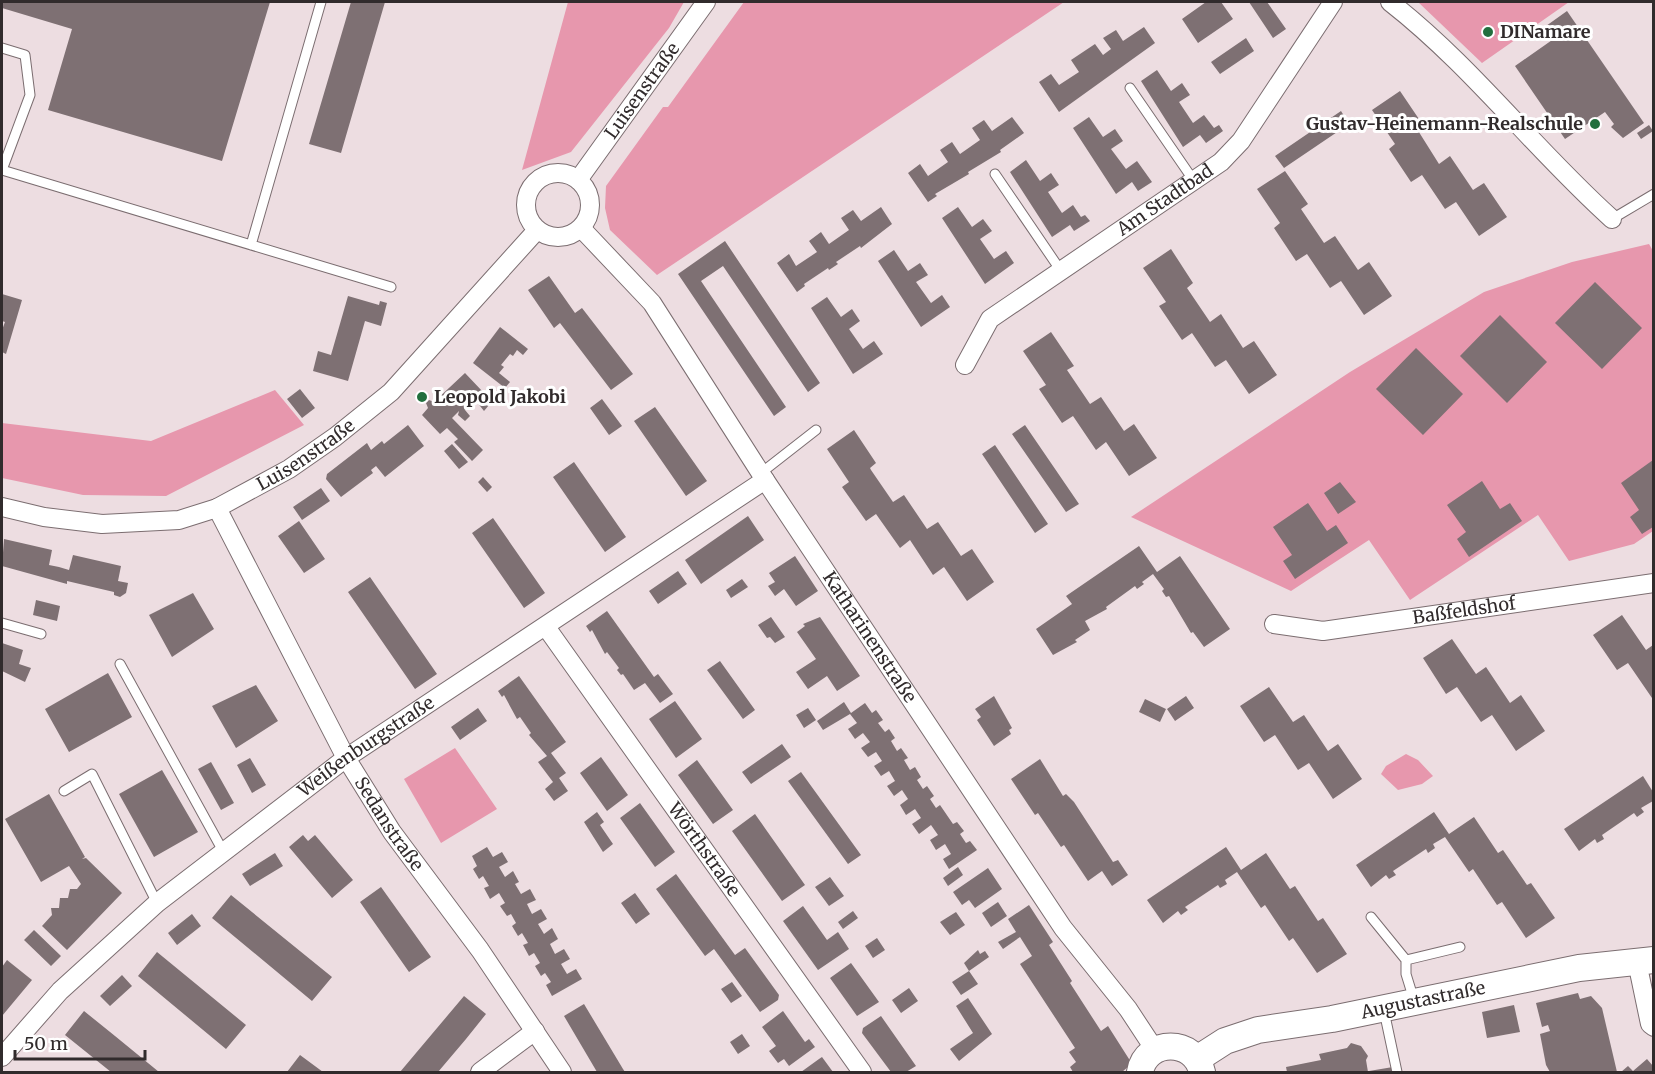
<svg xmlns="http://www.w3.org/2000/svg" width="1655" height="1074" font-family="Merriweather,serif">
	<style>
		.green { fill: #e797ad }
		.building { fill: #7e7073 }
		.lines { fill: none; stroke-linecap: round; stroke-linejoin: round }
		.service-casing { stroke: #7b6d70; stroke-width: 11 }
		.minor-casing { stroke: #7b6d70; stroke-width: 20 }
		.secondary-casing { stroke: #7b6d70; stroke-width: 28 }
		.service { stroke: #fff; stroke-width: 9 }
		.minor { stroke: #fff; stroke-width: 18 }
		.secondary { stroke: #fff; stroke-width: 26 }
		.poi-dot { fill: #226f3e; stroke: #fff; stroke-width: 2 }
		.labels { text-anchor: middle; stroke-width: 6; stroke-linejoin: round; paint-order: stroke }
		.poi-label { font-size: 18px; font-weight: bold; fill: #312b2c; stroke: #fff; text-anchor: start }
		.street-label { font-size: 18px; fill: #312b2c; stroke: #fff }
	</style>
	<rect width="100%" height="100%" fill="#eddde1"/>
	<path class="green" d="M568 2H684L669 28 571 152 522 170Z
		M744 2H1064L657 275 610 230 605 208 606 186 663 107H668Z
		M1418 2H1569L1482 63Z
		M1649 244 1653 251V531L1634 544 1569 561 1538 515 1410 600 1369 540 1291 591 1131 517 1350 372 1484 292 1572 262Z
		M275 390 304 425 166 496 83 495 2 478V423L151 441Z
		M455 748 497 809 441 843 404 779Z
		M1406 754 1418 760 1433 776 1422 784 1398 790 1381 774 1386 766Z"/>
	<path class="building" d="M2 2H270L222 161 48 110 72 29 2 8Z
		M351 2H385L341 153 309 144Z
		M1206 2H1221L1233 19 1198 43 1182 19Z
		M1249 2H1267L1286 29 1273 38Z
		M1567 11 1644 123 1623 138 1611 127 1614 124 1605 112 1565 139 1515 66 1555 38 1546 26Z
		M1144 27 1155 43 1059 112 1039 82 1051 74 1059 85 1079 72 1071 60 1095 44 1103 55 1111 49 1103 38 1116 30 1123 41Z
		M1246 38 1254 51 1220 74 1211 62Z
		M1157 70 1171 91 1182 83 1190 95 1179 102 1193 123 1204 115 1214 128 1219 125 1223 131 1206 143 1200 135 1183 147 1141 81Z
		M1400 91 1423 125 1417 129 1439 164 1450 156 1473 190 1484 183 1507 217 1479 236 1456 202 1445 209 1422 175 1411 182 1389 149 1395 144 1372 110Z
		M1341 111 1349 124 1284 168 1275 156Z
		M1012 117 1024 133 1000 150 1001 152 968 172 969 174 935 194 937 196 928 202 908 173 920 164 928 176 948 162 940 150 952 142 960 154 980 140 972 128 984 120 992 131Z
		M1089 117 1103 137 1115 129 1123 141 1111 149 1126 169 1137 161 1152 182 1138 191 1132 182 1116 194 1073 128Z
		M1649 125 1653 131 1641 139 1637 133Z
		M1026 160 1040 181 1051 173 1059 185 1048 192 1062 213 1073 205 1081 217 1085 215 1090 221 1074 231 1070 225 1052 237 1010 172Z
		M1285 171 1308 204 1301 209 1303 212 1324 243 1335 236 1358 270 1369 262 1392 296 1364 315 1341 281 1330 288 1307 254 1296 261 1274 228 1280 223 1257 189Z
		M881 207 892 224 861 248 860 246 836 262 838 264 829 270 828 268 804 284 805 286 797 292 777 263 789 254 796 266 817 252 809 241 821 232 829 244 849 230 841 218 853 210 861 221Z
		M958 207 972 227 983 219 992 231 980 239 994 259 1006 251 1014 263 985 284 942 218Z
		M725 241 820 383 808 392 723 266 701 281 786 407 774 416 678 274Z
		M1171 249 1193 283 1187 288 1208 319 1210 322 1221 314 1243 348 1254 341 1277 375 1249 394 1226 360 1215 367 1192 333 1182 340 1159 306 1166 302 1143 268Z
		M894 250 908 271 920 263 928 275 916 282 931 303 942 295 950 307 921 327 878 261Z
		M549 276 575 313 582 308 633 374 611 390 560 323 554 328 528 290Z
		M1595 282 1642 328 1602 369 1555 323Z
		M2 294 22 300 6 354 2 352V330L5 322 2 321Z
		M348 296 379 305 380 301 387 303 381 326 365 321 348 381 313 371 318 351 331 355Z
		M827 297 841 317 852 309 860 321 849 329 863 349 874 341 883 354 853 374 811 308Z
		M1500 315 1547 362 1507 403 1460 356Z
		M500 327 528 349 523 355 517 350 513 356 510 354 501 365 504 367 499 373 510 382 505 388 473 363Z
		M1051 332 1074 366 1067 370 1090 404 1101 397 1124 431 1134 424 1157 458 1129 476 1106 442 1096 450 1073 416 1062 423 1039 389 1046 385 1023 351Z
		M1416 348 1463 394 1423 435 1376 389Z
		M465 373 483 392 480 396 489 405 484 411 473 397 465 410 470 416 465 421 458 415 459 411 452 418 483 450 472 461 454 442 458 439 447 428 440 434 422 415 428 408 426 403 429 400 434 402Z
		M300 389 315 408 302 418 287 399Z
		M602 399 622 426 609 435 590 408Z
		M655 407 707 481 686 496 634 421Z
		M408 425 424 446 385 477 376 466 371 470 373 473 341 497 326 479 327 474 367 443 371 450 382 441 384 444Z
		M1025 425 1079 504 1066 512 1012 434Z
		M854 430 876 463 870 468 871 470 893 502 904 495 927 529 938 522 961 556 972 549 994 582 967 601 944 567 933 575 910 540 900 548 876 514 866 521 842 487 849 482 827 449Z
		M452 444 468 462 459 469 444 451Z
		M995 445 1048 524 1035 533 982 454Z
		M1653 460V527L1642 534 1630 517 1639 510 1621 483Z
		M574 462 626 537 605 552 553 477Z
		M483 477 492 487 487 492 478 482Z
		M1482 481 1500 509 1510 503 1522 521 1469 557 1457 539 1466 532 1447 505Z
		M1340 482 1356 502 1338 514 1324 493Z
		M321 488 330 501 302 520 293 507Z
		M1308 503 1327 531 1336 525 1348 543 1295 579 1283 561 1292 555 1273 527Z
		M748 516 764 540 701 584 685 560Z
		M493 518 545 593 524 608 472 533Z
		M299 521 325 559 304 573 278 536Z
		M4 539 52 550 49 565 59 567 69 570 73 555 121 566 118 581 128 583 126 593 120 597 114 595V592L67 581V584L2 566Z
		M1139 546 1157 572 1180 556 1230 629 1204 647 1193 632 1191 633 1169 596 1166 597 1162 591 1164 589 1153 574 1142 582 1144 584 1137 589 1135 586 1106 607 1107 609 1085 621 1090 630 1075 640 1077 642 1053 655 1036 629 1072 604 1066 596Z
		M795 556 818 591 796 606 784 589 775 596 768 586 775 582 769 573Z
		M678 571 687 584 658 604 649 591Z
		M370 577 437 674 415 689 348 592Z
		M742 579 748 587 731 598 726 590Z
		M193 593 214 629 172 657 149 615Z
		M36 600 60 606 57 621 33 615Z
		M607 611 654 677 658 674 673 694 660 703 645 683 634 690 623 674 621 675 617 670 619 668 607 652 605 654 592 630 590 632 586 626Z
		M1622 615 1646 650 1653 645 1652 698 1628 663 1617 670 1593 635Z
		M771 617 785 637 775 643 770 637 767 638 758 625Z
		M820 617 860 676 837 691 827 676 808 689 796 672 816 659 797 632 805 626 803 624Z
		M1452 639 1476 674 1486 667 1510 703 1521 695 1545 731 1516 751 1492 715 1481 722 1457 687 1446 694 1423 658Z
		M2 643 23 650 19 664 31 668 25 682 2 671Z
		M720 661 755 710 743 719 707 670Z
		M108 673 132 717 69 752 45 709Z
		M519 676 566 742 551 753 566 773 559 778 568 791 554 801 545 789 553 782 538 762 547 756 529 735 531 733 520 717 517 719 504 695 502 697 498 691Z
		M256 685 278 721 236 748 212 706Z
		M1269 687 1293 722 1304 715 1328 751 1338 744 1362 779 1333 799 1309 763 1298 770 1275 735 1264 742 1240 706Z
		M994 696 1012 728 1009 730 1011 734 994 746 977 720 981 717 975 709Z
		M1186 696 1194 708 1175 721 1167 709Z
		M1145 699 1166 709 1160 722 1139 712Z
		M675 701 702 739 676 758 649 719Z
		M844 702 851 713 865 703 872 713 876 710 883 720 878 723 885 732 889 729 895 738 891 741 897 751 901 748 908 758 904 760 910 770 915 767 921 777 917 780 923 789 927 786 934 796 930 799 936 808 940 805 953 824 957 822 964 831 960 834 966 843 970 841 977 850 949 869 943 859 951 854 945 844 936 850 930 840 938 835 931 825 919 834 912 824 921 818 915 809 906 815 900 805 908 799 902 790 894 796 887 786 895 781 889 771 881 776 874 766 882 761 876 752 868 757 861 748 870 742 863 733 855 739 848 729 857 723 850 714 823 730 817 721Z
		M478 708 487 721 460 740 451 727Z
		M808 708 816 720 804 728 796 715Z
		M782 744 791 757 751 784 742 772Z
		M601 757 628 795 607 811 580 773Z
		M250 758 266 785 252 793 237 765Z
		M1040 759 1063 796 1066 794 1074 802 1113 862 1118 860 1128 875 1112 886 1102 871 1088 881 1064 845 1061 847 1038 813 1035 815 1011 779Z
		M697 760 733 810 713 824 678 775Z
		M211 762 234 803 221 810 198 769Z
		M162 770 198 832 154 857 119 794Z
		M801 772 861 855 848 864 788 781Z
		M1643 776 1653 792V801L1641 808 1644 812 1637 817 1634 813 1602 835 1604 839 1597 843 1595 839 1579 851 1564 829Z
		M49 794 85 857 82 859 86 858 122 893 67 950 42 926 52 915 51 908H59L60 898H68L70 889H77L81 884 69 866 41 882 5 819Z
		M640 803 675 852 655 867 620 818Z
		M597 812 604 822 600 825 613 844 603 852 584 822Z
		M1434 812 1449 834 1474 817 1498 853 1503 850 1527 885 1531 883 1555 918 1526 938 1502 902 1497 905 1473 869 1469 872 1445 837 1433 844 1435 848 1428 853 1426 849 1393 871 1396 875 1389 879 1386 875 1371 887 1356 865Z
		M755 814 805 885 782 901 732 831Z
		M303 835 308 841 315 835 353 880 332 898 289 847Z
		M487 847 493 857 502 852 508 862 499 867 505 877 513 871 519 882 515 884 521 894 530 889 536 900 527 904 532 914 541 909 547 919 538 924 544 934 552 928 558 939 550 944 555 954 564 949 570 959 561 964 567 974 576 969 582 979 552 996 546 985 551 982 545 973 541 976 535 966 540 963 534 953 529 956 523 945 528 943 522 933 518 936 512 926 516 923 511 914 507 916 500 906 505 903 499 893 490 899 484 888 489 886 483 876 479 879 473 869 477 866 472 856Z
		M1226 847 1241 870 1266 853 1290 889 1295 886 1318 921 1323 918 1347 954 1317 973 1293 938 1289 941 1265 905 1261 908 1237 872 1225 880 1227 884 1220 888 1218 885 1185 907 1188 910 1181 915 1178 911 1163 923 1147 900Z
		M275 853 283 866 250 886 242 874Z
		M958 867 963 875 948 886 943 878Z
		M988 868 1002 889 975 908 969 900 962 905 953 892Z
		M676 874 735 955 745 948 779 995 778 1000 760 1012 714 949 705 956 656 889Z
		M830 877 844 896 829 906 815 887Z
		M381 887 431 957 409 972 360 902Z
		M635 893 650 914 636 924 621 903Z
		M231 895 332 977 312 1001 212 918Z
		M998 902 1007 916 991 927 982 913Z
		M1029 905 1053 942 1049 945 1072 981 1070 983 1101 1031 1108 1026 1129 1059V1066L1122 1072H1073L1070 1067 1076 1062 1069 1052 1075 1048 1020 964 1032 956 1020 937 1003 949 998 942 1016 932 1008 919Z
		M803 906 827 940 838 932 849 949 818 970 783 921Z
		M853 911 858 918 843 929 838 922Z
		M956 912 965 925 950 935 940 922Z
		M192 914 201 926 177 945 168 933Z
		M34 930 61 956 51 966 24 940Z
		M877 938 885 950 873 958 865 946Z
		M978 950 980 954 985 951 989 957 969 971 964 963Z
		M157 952 246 1025 226 1049 138 976Z
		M7 960 32 980 2 1016V967Z
		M851 963 879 1002 857 1016 830 978Z
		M969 971 978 984 961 995 952 982Z
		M122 975 132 986 110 1006 100 996Z
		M732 982 742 996 731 1003 721 989Z
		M909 988 918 1001 901 1013 892 1000Z
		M1578 993 1580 999 1591 996 1602 1008 1617 1072H1550L1546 1065 1540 1034 1550 1031 1548 1025 1542 1027 1536 1003Z
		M464 996 486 1014 466 1039 438 1072H400Z
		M968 998 992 1034 959 1061 950 1049 973 1033 956 1006Z
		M584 1004 623 1069 625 1072H597L564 1016Z
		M1514 1005 1520 1032 1487 1038 1482 1012Z
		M84 1011 115 1036 159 1072H111L65 1035Z
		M783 1011 805 1042 809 1039 815 1047 789 1066 784 1059 778 1063 769 1051 776 1046 762 1027Z
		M881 1016 916 1066 906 1072H891L862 1033 863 1028Z
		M742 1034 750 1046 738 1054 730 1042Z
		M1351 1043 1361 1046 1368 1056 1366 1060 1368 1072H1287L1286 1067 1321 1060 1319 1054 1347 1048Z
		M300 1055 323 1072H287Z
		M822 1057 833 1072H801L819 1059Z
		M1647 1059 1653 1066V1072H1621L1628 1066 1633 1071Z
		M1393 1067 1394 1072H1369V1071Z"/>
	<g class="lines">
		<defs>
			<path id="service" d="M2 48 25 55 30 95 2 170 391 287
				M1130 88 1194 181
				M995 174 1061 271
				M1612 219 1654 194
				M251 245 321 2
				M761 473 816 430
				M2 623 41 634
				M120 664 223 851
				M64 791 92 774 157 903
				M1371 917 1406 960
				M1414 1000 1406 974V960L1460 947
				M1384 1011 1397 1072"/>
			<g id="minor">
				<path d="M1390 2C1472 66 1535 150 1612 219"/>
				<circle cx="558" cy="205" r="32"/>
				<path id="s1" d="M578 180 706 2"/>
				<path id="s2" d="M581 228 652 303 765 480 1063 928 1128 1009 1155 1050"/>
				<path id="s3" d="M965 365 990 319 1221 162 1241 141 1333 2"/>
				<path id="s4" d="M2 507 44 517 102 524 179 520 217 508 289 469 335 437 391 392 537 230"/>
				<path id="s5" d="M217 508 346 758 392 832 480 950 562 1072"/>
				<path id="s6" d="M1274 624 1323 631 1654 583"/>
				<path id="s7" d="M546 627 862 1072"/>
				<path d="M1637 962 1650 1024 1654 1027"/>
				<path id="s8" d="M2 1057 60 991 157 903 346 758 765 480"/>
				<path d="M480 1072 535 1031"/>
			</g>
			<g id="secondary">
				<path id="s9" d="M1197 1059 1225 1041 1258 1030 1332 1019 1579 968 1654 960"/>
				<path d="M1140 1072C1146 1038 1195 1038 1202 1072"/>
			</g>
		</defs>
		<use href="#service" class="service-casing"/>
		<use href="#minor" class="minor-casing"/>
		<use href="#secondary" class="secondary-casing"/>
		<use href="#service" class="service"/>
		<use href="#minor" class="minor"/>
		<use href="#secondary" class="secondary"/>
	</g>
	<g class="poi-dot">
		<circle cx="1488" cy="32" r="6"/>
		<circle cx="1595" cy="124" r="6"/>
		<circle cx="422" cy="397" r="6"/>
	</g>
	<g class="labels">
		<g class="poi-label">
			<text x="1500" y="38">DINamare</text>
			<text x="1583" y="130" text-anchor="end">Gustav-Heinemann-Realschule</text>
			<text x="434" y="403">Leopold Jakobi</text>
		</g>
		<g class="street-label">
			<text dy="6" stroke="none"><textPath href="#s1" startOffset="110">Luisenstraße</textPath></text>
			<text dy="6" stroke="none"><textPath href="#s3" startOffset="264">Am Stadtbad</textPath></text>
			<text dy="6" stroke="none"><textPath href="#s4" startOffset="322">Luisenstraße</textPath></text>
			<text dy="6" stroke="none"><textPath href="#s6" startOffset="192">Baßfeldshof</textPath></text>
			<text dy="6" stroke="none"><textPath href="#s2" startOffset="502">Katharinenstraße</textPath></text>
			<text dy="6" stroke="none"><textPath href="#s8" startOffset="480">Weißenburgstraße</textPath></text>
			<text dy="6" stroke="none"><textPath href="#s5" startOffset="360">Sedanstraße</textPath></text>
			<text dy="6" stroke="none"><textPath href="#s7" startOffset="273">Wörthstraße</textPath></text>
			<text dy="6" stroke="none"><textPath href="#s9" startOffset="236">Augustastraße</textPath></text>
		</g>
	</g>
	<rect width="1655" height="1074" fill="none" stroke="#312b2c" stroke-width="6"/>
	<path d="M15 1050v9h130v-9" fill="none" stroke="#312b2c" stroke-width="3"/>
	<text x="24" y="1050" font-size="18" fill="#312b2c" stroke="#ffffff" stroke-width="4.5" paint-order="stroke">50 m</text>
</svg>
